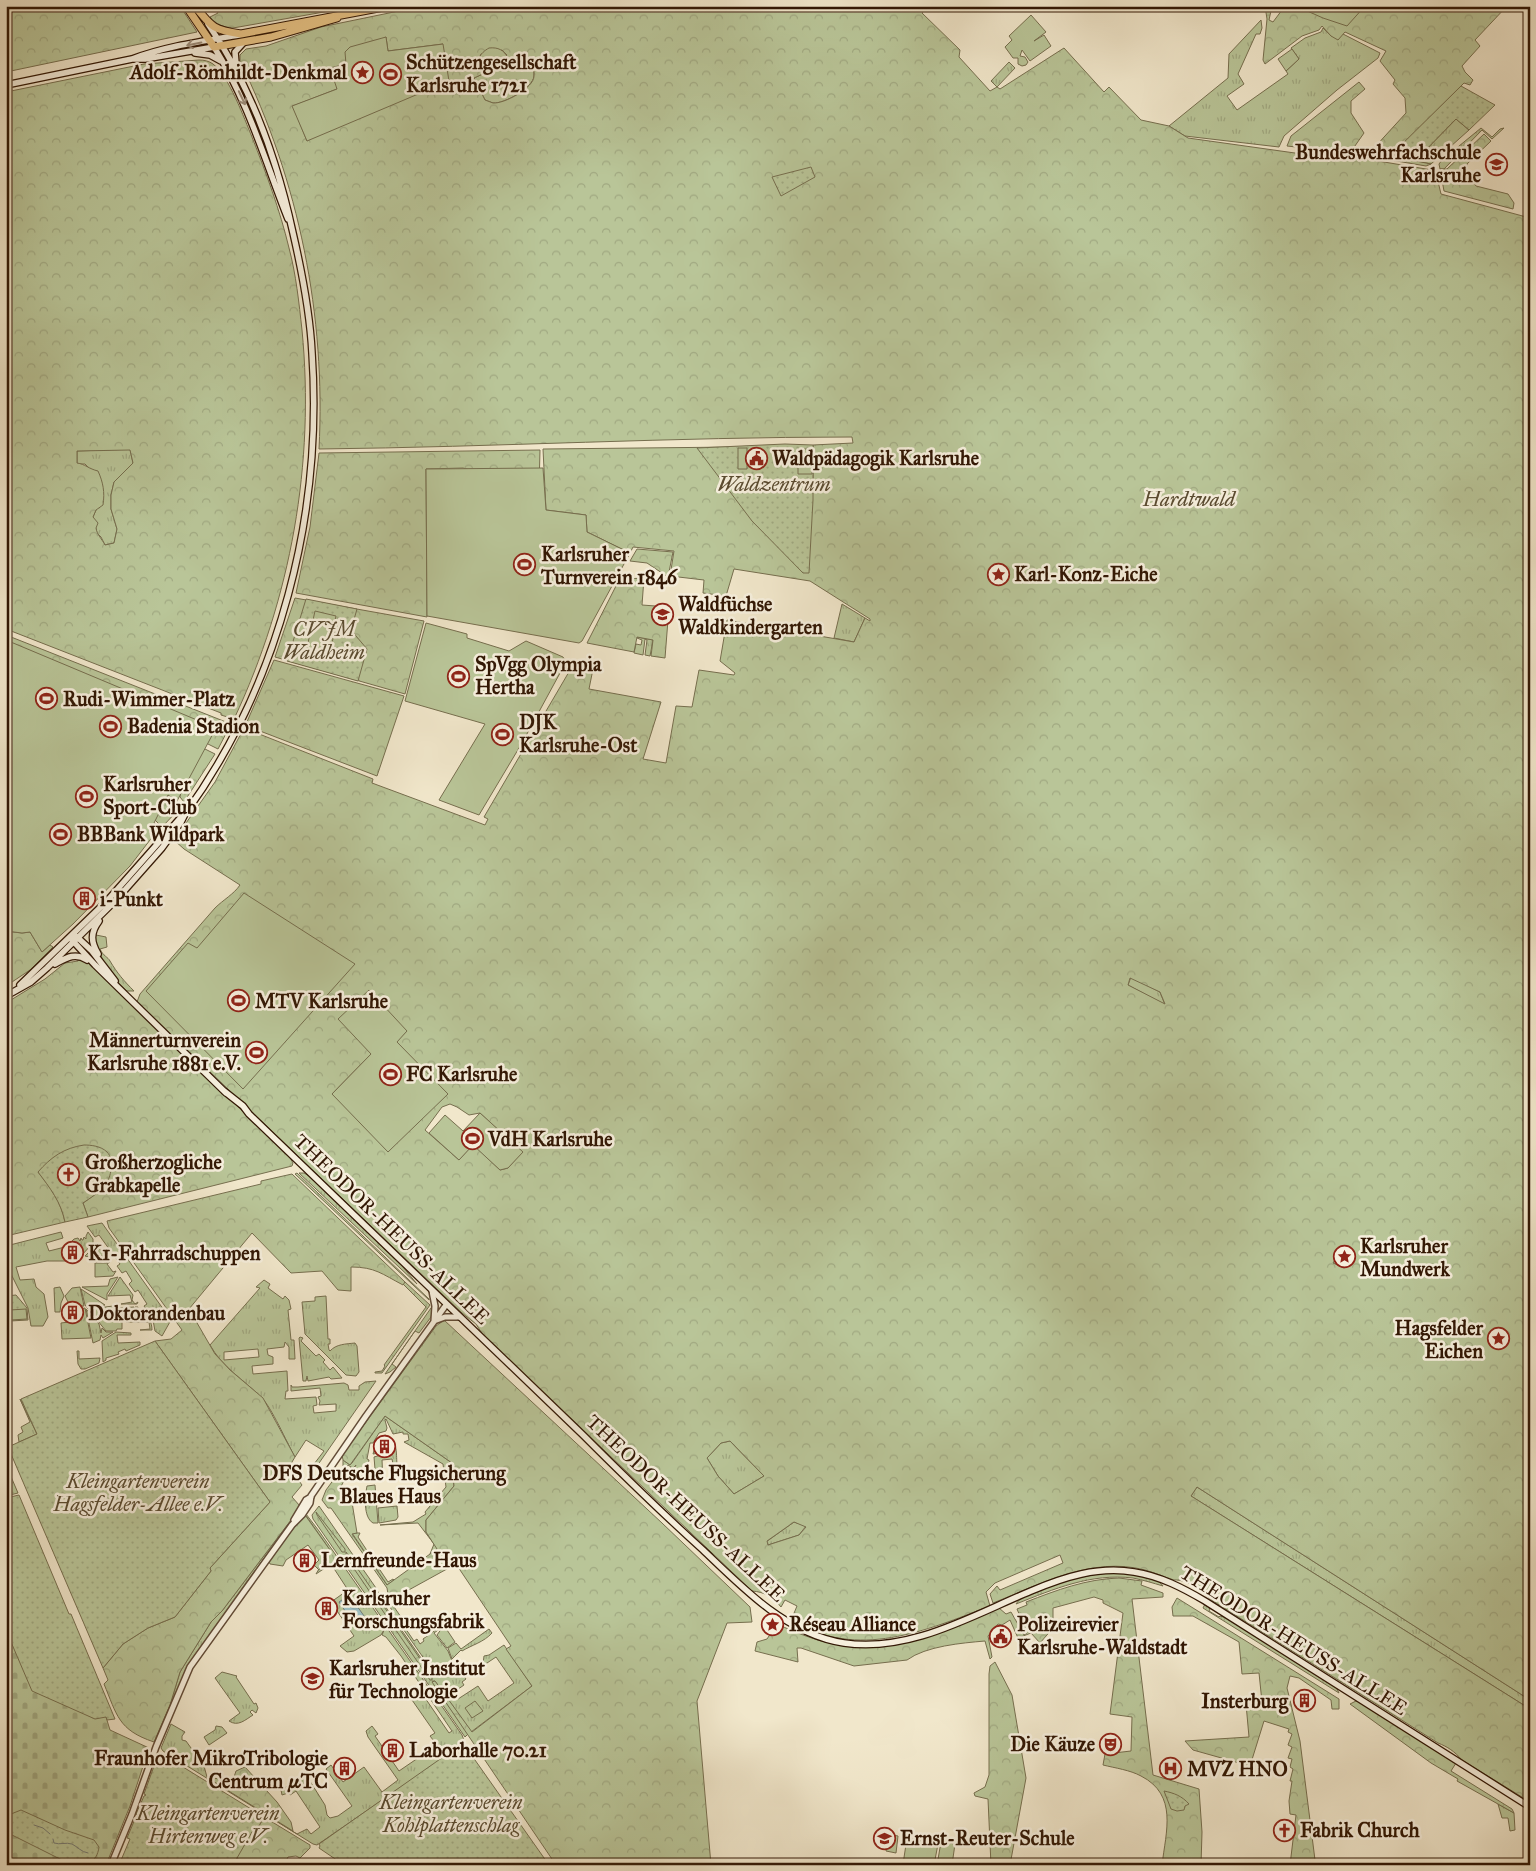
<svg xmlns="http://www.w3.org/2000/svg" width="1536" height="1871" font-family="'IM FELL Great Primer',serif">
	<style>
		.grass { fill: url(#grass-tufts); stroke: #766e4e; fill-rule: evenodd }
		.forest { fill: url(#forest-crowns); stroke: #766e4e; fill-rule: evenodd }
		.cemetery { fill: url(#cemetery-stones); stroke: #766e4e }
		.park { fill: url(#park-dots); stroke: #766e4e }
		.pitch { fill: #b9c598; stroke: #766e4e }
		.water { fill: url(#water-waves); stroke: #737b75 }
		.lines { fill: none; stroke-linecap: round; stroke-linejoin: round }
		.stream { stroke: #737b75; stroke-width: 1 }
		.tertiary-casing { stroke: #624b36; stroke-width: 8 }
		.secondary-casing { stroke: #321704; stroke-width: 8 }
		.primary-casing { stroke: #321704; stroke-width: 9 }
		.tertiary { stroke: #f6efdd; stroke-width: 5 }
		.secondary { stroke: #f6efdd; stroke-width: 5.5 }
		.primary { stroke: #e8c486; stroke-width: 7 }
		.oneway { stroke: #9e8e7b }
		.labels { text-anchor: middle; stroke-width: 5; stroke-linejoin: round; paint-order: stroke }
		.poi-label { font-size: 20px; font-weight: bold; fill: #321704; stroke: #f6efdd; text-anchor: start }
		.park-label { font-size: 20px; font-style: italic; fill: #5a4b30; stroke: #f6efdd }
		.street-label { font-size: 20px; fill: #321704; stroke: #f6efdd }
	</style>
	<defs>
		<pattern id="grass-tufts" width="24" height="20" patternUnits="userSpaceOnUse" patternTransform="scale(1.25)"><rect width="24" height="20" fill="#b9c598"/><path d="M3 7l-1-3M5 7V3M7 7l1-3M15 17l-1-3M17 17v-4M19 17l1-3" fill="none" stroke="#a0a881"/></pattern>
		<pattern id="forest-crowns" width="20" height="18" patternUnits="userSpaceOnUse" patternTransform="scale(1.25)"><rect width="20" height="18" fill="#b9c598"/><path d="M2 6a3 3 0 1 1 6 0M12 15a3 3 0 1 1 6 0" fill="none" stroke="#a0a881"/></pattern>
		<pattern id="cemetery-stones" width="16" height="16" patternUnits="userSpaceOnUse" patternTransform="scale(1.25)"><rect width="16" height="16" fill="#b9c598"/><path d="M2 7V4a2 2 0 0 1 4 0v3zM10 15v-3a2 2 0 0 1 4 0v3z" fill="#a0a881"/></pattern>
		<pattern id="park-dots" width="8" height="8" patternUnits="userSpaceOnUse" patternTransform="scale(1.25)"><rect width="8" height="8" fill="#b9c598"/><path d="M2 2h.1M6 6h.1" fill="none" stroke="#a0a881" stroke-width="1.8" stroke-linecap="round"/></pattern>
		<pattern id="water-waves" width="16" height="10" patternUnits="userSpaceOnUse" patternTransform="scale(1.25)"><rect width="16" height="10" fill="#9ebec0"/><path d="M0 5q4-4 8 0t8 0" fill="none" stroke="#89a3a3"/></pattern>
	</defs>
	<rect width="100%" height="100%" fill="#f1e7cb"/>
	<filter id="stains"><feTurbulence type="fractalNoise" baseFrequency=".004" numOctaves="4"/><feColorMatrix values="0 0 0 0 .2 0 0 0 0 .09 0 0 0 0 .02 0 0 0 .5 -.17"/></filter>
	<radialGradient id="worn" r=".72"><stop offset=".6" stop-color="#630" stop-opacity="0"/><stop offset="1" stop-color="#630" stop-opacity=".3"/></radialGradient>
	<path class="grass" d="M1261 20 1262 28 1260 34H1256L1238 74 1244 84 1227 96 1237 110 1288 74 1286 71 1299 59 1291 48 1305 38 1321 32 1323 28 1331 36 1343 34 1380 53 1378 58 1337 90 1284 136 1279 147 1185 136 1169 126 1228 78 1229 54Z
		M525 54C529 61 535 68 534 76 533 88 504 104 493 103 490 102 488 101 485 100L474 78Z
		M1009 62 1015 68 997 87 991 81Z
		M1456 119 1469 130 1431 164 1415 161Z
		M1481 128 1492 137 1500 129 1504 128 1492 139 1482 130 1444 169H1440L1439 164 1442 160Z
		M130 449 133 463 114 482 111 495V509L117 529 114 543 105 545 101 537 97 533 93 517 96 510 90 469 85 464H77V451Z
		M842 604 865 618 854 642 834 638Z
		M637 637 653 640 650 656 645 655 647 640 645 639 643 655 634 653 636 644 641 645 642 640 637 638Z
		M96 935 106 937 107 947 100 949C103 956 108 957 110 961 117 973 124 981 134 991H127C112 978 99 957 94 938Z
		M1131 977 1160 992 1165 1005 1128 985Z
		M297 1173 429 1299V1300L295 1174Z
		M299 1173H304L309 1176 403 1267 417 1284Z
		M102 1223 171 1320 162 1336 155 1331 153 1320 144 1306 147 1304 138 1290 135 1292 129 1284 132 1281 126 1271 122 1273 117 1266 120 1264 99 1235 95 1237 87 1226Z
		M61 1232 63 1238 46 1243 49 1251 65 1247 69 1261H47L16 1267 20 1280 34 1279 36 1287 44 1294 48 1317 43 1326H31L28 1308 6 1264V1246Z
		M88 1232 93 1239V1243L80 1257 72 1241 74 1239 78 1238 80 1241 81 1238 82 1240H83L84 1237 86 1239V1236Z
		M1343 1246C1355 1246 1355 1257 1349 1265L1343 1268 1333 1263Z
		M98 1247 110 1262 107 1264 113 1272 116 1271 113 1276 95 1277V1263H107L105 1256H94L93 1254H89V1257L85 1256 93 1248Z
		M118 1277 107 1294V1300L82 1287 108 1286 110 1279Z
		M120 1277 133 1295 132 1300 135 1304 138 1302 137 1304H121L132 1302 130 1295 108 1296Z
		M264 1280 270 1284 268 1288 283 1299 285 1296 289 1300 291 1309 288 1310 291 1340H294L295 1359H289V1347L285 1342 284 1347 267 1349 268 1355 273 1357V1364L252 1366 253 1374 287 1371 288 1391H286L285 1399 316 1397 317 1405 313 1406 314 1413 336 1411V1404L319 1405 320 1401 318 1397 321 1396 320 1388 291 1391V1385L292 1387H298L344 1383 348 1385 349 1390H359V1386L365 1382 376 1381 317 1466 314 1464 324 1451 306 1440 295 1457C287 1443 271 1406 261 1397 244 1380 222 1367 210 1345L260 1288 256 1287ZM258 1349 259 1357 224 1360V1352Z
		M405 1282 430 1305 382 1373H375V1372L382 1371 385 1366 384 1365 426 1307 403 1284Z
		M60 1287 64 1296 61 1303 60 1312H55L54 1288Z
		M80 1287 84 1306H70L65 1296 72 1288Z
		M81 1289 105 1305 99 1306 98 1308 113 1306V1309H99L100 1317 121 1316 120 1308 134 1307 125 1316V1320H122V1329H117L116 1331H106L85 1305Z
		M326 1296 328 1339H330V1344H328L329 1350 330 1351C336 1344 346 1344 355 1343L357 1346 359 1372 356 1376 346 1375 305 1334 302 1302 315 1301V1297Z
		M135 1307H138L137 1310 140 1311 141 1309C148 1315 152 1322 152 1330H140L150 1329 149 1322H126V1316Z
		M433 1307 431 1317 419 1333 415 1331 392 1364 396 1367 390 1372 385 1374 431 1308Z
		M85 1308 91 1338 62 1339 61 1323 77 1321 76 1310Z
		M86 1309 99 1324 101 1333 102 1328 106 1332H113L103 1338 101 1335 100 1340 93 1343Z
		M116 1332 131 1333V1335H117L118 1343 140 1342V1345L126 1351 125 1349 118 1352 119 1354 106 1358V1360L103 1362 102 1341Z
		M300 1337 303 1338 301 1341 316 1356 319 1354 325 1360 323 1362 330 1370 333 1367 342 1378 331 1379 329 1377 308 1381 307 1376 306 1381H303L299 1338Z
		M77 1351H79V1359L100 1358 99 1363 85 1369H81L78 1364Z
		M20 1399 37 1434 19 1442 18 1435 23 1432 21 1427 30 1422Z
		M385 1416 452 1463 454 1486 426 1520V1532L438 1549 430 1554 434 1544 418 1523 380 1525 413 1522 421 1517 426 1514 425 1512 446 1487 443 1464 404 1442 409 1440 408 1434H403V1432L393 1434 386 1419 385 1420 387 1428 386 1431 379 1433 373 1443H370L367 1459 369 1460 366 1473 360 1476 353 1473V1470L356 1465 351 1471 349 1470 351 1467 348 1465 346 1468 343 1466V1460L350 1465 352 1463Z
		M385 1435C398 1438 396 1453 397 1464H393L392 1459 382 1460 383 1481H376L374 1457 391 1452 390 1441 378 1442 379 1453 373 1454 377 1440Z
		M730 1441 764 1476 734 1494 718 1476 707 1458 721 1443Z
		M375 1485 378 1523H373C363 1517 365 1496 367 1486Z
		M1197 1487 1530 1700V1709L1191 1496Z
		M319 1506 376 1588 387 1609 430 1671 434 1673 463 1675 466 1679 462 1682 464 1685 454 1692 458 1699 478 1686 488 1701 514 1683 496 1657 484 1665 483 1664 484 1656 489 1655 504 1645 532 1686 471 1732 435 1681H432L468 1734 465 1737 313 1519 312 1515Z
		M397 1506 398 1517 396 1520 379 1523 378 1508Z
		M306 1514 319 1531 462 1735 465 1743 317 1845 313 1844 163 1751 161 1748 171 1724 185 1732 182 1736V1740L186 1741 204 1766 207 1777 297 1834 307 1829 311 1834 320 1827 296 1791 290 1795 288 1793 282 1795 281 1790C291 1785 298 1774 308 1778L325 1805 327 1815 330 1818 338 1816 352 1806 326 1769 331 1765 343 1782 364 1767 382 1792 398 1780 368 1737 366 1731 372 1726 378 1734 375 1736 399 1771 437 1745 430 1736 435 1733 412 1700 421 1692 449 1733 452 1731 401 1656 386 1637 382 1635 385 1628 381 1635 354 1651 347 1652 340 1646 354 1636 331 1602 348 1590 331 1564 316 1574 330 1550 307 1517 305 1515 289 1534Z
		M291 1520 188 1666 159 1736 156 1741 154 1742 170 1705 180 1672 211 1622 222 1611Z
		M794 1522 806 1526 799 1535 768 1545 766 1542Z
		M352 1533H360L358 1537 388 1582 393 1579 394 1580 387 1585Z
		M1112 1572C1126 1573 1155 1574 1163 1586 1153 1583 1143 1580 1133 1578 1091 1573 1054 1589 1016 1604 1025 1587 1093 1574 1112 1572Z
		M386 1600 392 1604 401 1617 399 1619 414 1641 417 1639 420 1644 424 1641 423 1639 440 1627 441 1628 434 1633 448 1651 457 1673 432 1670 401 1626Z
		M1205 1604 1210 1609 1209 1611 1219 1617 1220 1616 1227 1618 1336 1687 1339 1693 1203 1608Z
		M444 1620 447 1625 445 1627 455 1642 447 1648 437 1635 442 1628 439 1623Z
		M489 1629 492 1633C484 1642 472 1645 462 1651L461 1650 452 1659 448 1648 456 1643 461 1649Z
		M222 1672 237 1676 236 1677 254 1704 256 1703 258 1708 256 1713 252 1710 250 1712 253 1715C245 1720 238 1727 229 1721L240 1713 215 1678Z
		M216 1726 222 1727 227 1733 209 1745 204 1737 215 1730Z
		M1498 1804 1514 1813 1515 1830 1510 1831 1508 1818H1502Z"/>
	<path class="forest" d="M6 6H180L197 32 6 72Z
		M213 6H358L233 28C223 27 217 25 210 17L218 13Z
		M423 6H929L922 13 960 50 959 57 990 91 997 87 1000 89 1064 48 1104 92 1109 87 1141 120 1169 126 1188 138 1302 154 1372 160 1432 170 1435 169 1441 194 1530 218V1700L1197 1487 1191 1496 1530 1709V1802L1462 1760C1454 1751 1448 1747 1438 1743L1213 1601C1203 1593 1188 1579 1174 1580 1165 1577 1155 1573 1145 1570 1092 1556 1041 1584 993 1603L990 1594 997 1586 1000 1590 1063 1563 1060 1555 995 1583 986 1592 990 1606C925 1631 858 1660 793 1621L792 1618 797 1606 785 1600 781 1607C773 1597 765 1592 752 1591L483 1335 476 1324 462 1313 137 1002 140 994 215 908C223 900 234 894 240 885L184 849 174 840 215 782 244 728 373 779 372 783 485 825 488 819 484 817 573 665 593 669 589 689 661 702 643 759 666 763 676 706 692 707 699 670 734 675 735 673 720 661 727 620 854 642 865 618 870 621V619L810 581 734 569 726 596 703 593 704 580 670 576 674 551 633 547 630 553 587 532 586 515 546 510 543 449 736 447 813 482V445L853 443 852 437C674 437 497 447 319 449 326 316 299 181 240 61V55L246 49 266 46 321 27ZM386 37 388 51 443 44 307 141 293 106 337 89 347 64ZM502 50 507 55 480 70 477 64 481 54ZM525 55C529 61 535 68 534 76 534 88 504 104 493 103 490 102 488 101 485 100L474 78ZM1130 978 1160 992 1165 1004 1128 985ZM407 1031 396 1042 447 1094H332L371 1054ZM450 1104 457 1107 469 1115 480 1113 522 1152 508 1168 500 1170 473 1144 459 1160 425 1130 442 1107ZM1343 1246C1355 1246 1355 1257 1349 1265L1344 1268 1333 1263ZM730 1441 764 1476 734 1494 718 1476 707 1458 721 1443ZM794 1522 806 1527 799 1535 768 1545 767 1541Z
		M1265 6H1272L1269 20 1273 22 1285 6H1507L1475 40 1480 46 1462 66 1465 72 1473 80 1470 85 1464 83 1391 156 1431 164 1426 166 1373 157 1374 148 1406 113 1405 98 1393 84 1395 80 1380 61 1386 51 1345 32 1338 40 1331 36 1322 26 1319 30 1302 36 1265 64 1263 60 1267 19Z
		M199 60C204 60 209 61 213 64 229 76 244 118 252 137 266 173 280 210 289 248 296 274 299 303 302 330 315 463 291 598 234 719L221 715V713L6 629V92L144 64ZM130 450 133 463 114 482 111 495V509L117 529 114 543 105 545C102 539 97 535 96 528L98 523 93 517 96 510 103 505C105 492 103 482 98 471 89 469 85 464 77 463V451Z
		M1359 82 1365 89 1351 101V113L1364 133 1350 153 1287 146 1291 136Z
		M1484 134 1491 141 1467 164V174L1476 186 1508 194 1514 203 1513 209 1444 191 1440 169H1447Z
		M540 450 539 489 463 468 426 469 427 617 296 593 310 527 319 453Z
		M637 549 673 552 668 577 647 563 630 561Z
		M644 578 642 605 669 607 665 658 651 656 653 640 637 637 634 652 587 643 617 584H622L625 579Z
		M295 598 424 621 405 694 275 657Z
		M6 635 231 724 218 749 6 643Z
		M274 660 404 696 377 776 247 726 246 724Z
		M189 741 215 754 184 802 180 797Z
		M168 795 177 801 181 807 162 827 152 817 158 813Z
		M6 931 22 933 30 932 42 952 50 945 53 947 30 970 6 986Z
		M78 957 91 965 289 1156 293 1163 292 1166 88 1217 83 1203C97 1194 114 1178 110 1159L38 1172C51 1188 61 1202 65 1222L6 1236V1003L45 979 65 963 78 961Z
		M292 1174 405 1282 403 1285C382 1274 375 1267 351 1267V1291L338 1290 322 1271 291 1273 252 1233 189 1309 215 1354 230 1370 263 1398 295 1457 289 1467 302 1485 292 1497 300 1506 291 1520 222 1611 211 1622 180 1672 170 1705 154 1742C118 1730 117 1715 104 1684L108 1680 103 1668 123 1644 148 1628 175 1617 211 1571 210 1568 270 1502 155 1341 171 1339 182 1330 109 1228 107 1221 261 1184V1181Z
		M444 1320 662 1523 750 1607 752 1622 727 1623 697 1701 711 1865H556L432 1682 435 1681 472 1732 532 1686 506 1649 511 1646 456 1564 396 1597 388 1594 387 1588 331 1508H328L322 1500 326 1490 340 1471 343 1473 340 1478 344 1481 340 1488 351 1496 357 1533 352 1534 387 1585 437 1549 426 1532V1520L454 1486 452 1463 385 1416 350 1465 343 1460 342 1455 436 1326Z
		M316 1512 345 1549V1552H342L317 1515Z
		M305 1515 330 1550 323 1559 319 1570 314 1565 319 1560 308 1545 286 1560 283 1566 270 1564 269 1561 289 1534Z
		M346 1552 432 1676V1680H430L346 1557Z
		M1119 1578 1142 1581 1141 1585 1163 1593V1597L1132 1599 1153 1775 1199 1789 1202 1832 1201 1865H1162C1166 1831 1178 1795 1141 1776 1130 1770 1115 1768 1103 1765L1105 1754 1131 1751 1132 1717 1110 1714 1123 1613 1103 1603V1600L1094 1597 1053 1608V1628L1040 1643 1031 1633 1018 1638 1010 1620 1002 1625 998 1624 988 1636 992 1657 990 1659 985 1641C962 1643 926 1646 907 1660L854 1666 801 1648H797L798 1662 755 1651 757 1642 767 1639 777 1624C816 1642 847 1651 890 1645L999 1608 1006 1614 1011 1612 1024 1635 1027 1633 1017 1609 1027 1605 1026 1602C1057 1590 1086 1579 1119 1578Z
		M1177 1598 1339 1699V1709H1332L1331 1700 1299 1678 1290 1676 1287 1688 1300 1741 1315 1860 1322 1865H1290L1296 1815 1290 1814 1289 1801 1292 1781H1290L1293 1769 1290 1767 1292 1759 1288 1758 1292 1747 1288 1745 1292 1734 1288 1732 1289 1729 1264 1721 1250 1766 1193 1750 1185 1741 1249 1737 1246 1704 1262 1702 1259 1673 1242 1674 1239 1642 1193 1616H1173L1172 1607Z
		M995 1662 1012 1695 1026 1778 1010 1865H991L988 1799 975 1796 974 1793 985 1787 989 1775V1674L990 1666Z
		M475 1701 483 1711 472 1718 465 1708Z
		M1356 1701 1360 1702 1456 1763 1451 1771 1512 1809 1514 1813 1457 1781 1458 1779 1431 1763 1350 1704Z
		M245 1767 277 1802 291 1822 293 1831 211 1780 213 1778 225 1780 234 1777 236 1771Z
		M264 1817 310 1845V1848L300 1858 296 1856 288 1857 284 1865H251L236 1858 252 1831 255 1833Z"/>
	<path class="cemetery" d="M6 1638 8 1643 11 1642 106 1717 110 1730 149 1748 130 1806 106 1865H6Z"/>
	<path class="park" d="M1461 86 1495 105 1469 130 1456 119 1415 161 1390 156Z
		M811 167 815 177 781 196 772 177Z
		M785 444 813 445V500L809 573H803L752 521 697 448Z
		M306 599 357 609 351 630 367 649 358 681 287 661Z
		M84 1145C91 1145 101 1146 107 1152 115 1160 111 1177 105 1186 99 1193 90 1198 83 1203L88 1217 65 1222C61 1202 50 1188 38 1172 51 1157 64 1148 84 1145Z
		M16 1295 27 1308 28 1320 10 1321 6 1310V1296Z
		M155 1341 270 1502 210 1568 211 1571 175 1617 148 1628 123 1644 103 1668 8 1447 37 1434 21 1399Z
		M6 1465 18 1493 6 1496Z
		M19 1495 69 1614H71L115 1719 107 1720 106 1717 95 1719 32 1691 11 1642 8 1643 6 1638V1498Z
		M463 1743 549 1865H344L319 1848 320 1846 319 1844Z
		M162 1754 264 1817 255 1833 252 1832 233 1865H119L130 1839 127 1838 135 1819H138L139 1817 136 1814 144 1796 146 1795 144 1794 158 1755Z
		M1164 1791C1174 1793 1182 1796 1189 1804L1185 1806 1184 1810 1177 1811 1171 1809Z
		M21 1810 65 1830 94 1840 99 1847C97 1863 86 1865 72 1865L6 1832V1816Z"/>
	<path class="pitch" d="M1296 6H1365L1347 26 1323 18Z
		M1031 15 1046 32 1034 41 1044 35 1051 46 1030 61 1022 50 1020 56 1025 57 1028 62 1026 65 1022 66 1018 64V58H1013L1005 47 1012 40 1009 36Z
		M386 37 388 51 443 44 449 81 307 141 292 106 337 89 330 68 346 64 345 52 350 47Z
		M489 48C498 47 504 50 508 58L480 70C475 61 480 53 489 48Z
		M1292 49 1299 59 1286 71 1278 59Z
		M738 448H747V469H738Z
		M798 449H812V474H798Z
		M543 468 546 510 586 515 587 532 630 553 582 641 579 643 427 616 426 469Z
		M775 480H792V492H775Z
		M315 611 336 616 333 628 335 629 329 657 306 652Z
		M426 623 467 634V638L509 651 526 641 563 657 566 662 522 743 479 815 439 800 485 724 405 701Z
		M6 640 216 728 177 801 168 795 154 823 160 827 130 866 73 924 42 952 30 932 22 933 6 931Z
		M244 893 355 964 243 1089 146 991 188 943 197 948Z
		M369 990 407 1031 397 1042 448 1094 388 1152 332 1094 371 1054 338 1019Z
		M480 1113 523 1152 508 1168 500 1170 473 1145 459 1160 429 1133 445 1115 463 1131Z
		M26 1309 27 1319 11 1320 10 1310Z
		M888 1834 898 1836 896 1853 886 1851Z
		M907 1838 938 1844 934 1865 903 1864Z
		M941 1842 955 1844 952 1865H937Z"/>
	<path class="water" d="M349 1595 367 1620 356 1627 339 1602Z"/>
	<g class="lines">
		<path class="stream" d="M34 1825 43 1828 50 1834
			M53 1839 54 1843C60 1845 66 1842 72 1844 78 1847 81 1852 88 1853"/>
		<defs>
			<path id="tertiary" d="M432 1291 435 1306 434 1321
				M434 1321 445 1317H459
				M294 1520 306 1500 311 1497
				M111 1865 132 1814 156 1747 190 1667 261 1568 292 1525 302 1515 310 1503 311 1496 366 1416 446 1305"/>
			<path id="secondary" d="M195 53 210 55 221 61
				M132 59H145L214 47C248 101 265 161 288 219
				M236 64 235 52 244 42
				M6 85 132 59C166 46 204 41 239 35
				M71 936 72 940 95 965 226 1093
				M77 937 92 951 115 981
				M98 954C91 942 90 933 99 921
				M55 964C66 958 75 952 87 960
				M20 985 107 901 183 815
				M6 996 31 982 47 968 116 900 162 848 181 822 185 814C280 683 323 514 312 353 310 312 302 272 293 233 277 159 251 86 208 24
				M224 1091 243 1106 249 1114C360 1221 471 1328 583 1435 622 1474 662 1513 703 1550 724 1570 746 1592 769 1609 792 1626 817 1639 844 1643 910 1653 973 1615 1031 1591 1064 1577 1098 1566 1134 1572 1160 1576 1183 1588 1205 1601L1530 1807"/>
			<path id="primary" d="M186 6 214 47 271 37 337 18
				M195 6C212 28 214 30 241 34L389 6"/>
		</defs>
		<use href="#tertiary" class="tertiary-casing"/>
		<use href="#secondary" class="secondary-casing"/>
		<use href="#primary" class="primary-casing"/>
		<use href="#tertiary" class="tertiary"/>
		<use href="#secondary" class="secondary"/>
		<use href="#primary" class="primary"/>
	</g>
	<defs><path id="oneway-shaft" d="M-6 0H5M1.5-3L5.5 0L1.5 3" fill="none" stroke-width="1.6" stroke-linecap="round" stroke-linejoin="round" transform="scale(1.25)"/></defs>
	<g class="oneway">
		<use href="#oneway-shaft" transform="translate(194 44) rotate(169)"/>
		<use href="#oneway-shaft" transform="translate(242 98) rotate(65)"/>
	</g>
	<defs>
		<symbol id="sight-ring" viewBox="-11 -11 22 22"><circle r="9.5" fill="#f6efdd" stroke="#8f2418" stroke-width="1.5"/><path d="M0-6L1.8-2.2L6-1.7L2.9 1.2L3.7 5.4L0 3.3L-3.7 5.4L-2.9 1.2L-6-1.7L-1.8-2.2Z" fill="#8f2418"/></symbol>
		<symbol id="stadium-ring" viewBox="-11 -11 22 22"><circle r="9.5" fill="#f6efdd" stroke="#8f2418" stroke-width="1.5"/><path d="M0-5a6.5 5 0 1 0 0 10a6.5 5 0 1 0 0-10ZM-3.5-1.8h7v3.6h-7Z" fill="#8f2418"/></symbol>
		<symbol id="university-ring" viewBox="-11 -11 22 22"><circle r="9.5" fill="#f6efdd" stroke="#8f2418" stroke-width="1.5"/><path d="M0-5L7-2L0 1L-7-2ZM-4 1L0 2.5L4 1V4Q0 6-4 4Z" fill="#8f2418"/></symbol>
		<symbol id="civic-ring" viewBox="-11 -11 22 22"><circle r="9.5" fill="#f6efdd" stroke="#8f2418" stroke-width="1.5"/><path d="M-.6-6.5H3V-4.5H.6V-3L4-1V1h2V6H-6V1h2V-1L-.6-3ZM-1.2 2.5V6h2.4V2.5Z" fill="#8f2418"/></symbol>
		<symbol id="school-ring" viewBox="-11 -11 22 22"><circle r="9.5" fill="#f6efdd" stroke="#8f2418" stroke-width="1.5"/><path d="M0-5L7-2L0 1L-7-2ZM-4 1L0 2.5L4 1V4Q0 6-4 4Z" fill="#8f2418"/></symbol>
		<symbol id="building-ring" viewBox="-11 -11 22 22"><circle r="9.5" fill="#f6efdd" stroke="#8f2418" stroke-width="1.5"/><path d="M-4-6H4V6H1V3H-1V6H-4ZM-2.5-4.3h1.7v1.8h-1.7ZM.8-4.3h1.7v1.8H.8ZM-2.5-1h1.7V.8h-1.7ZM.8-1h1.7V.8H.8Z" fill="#8f2418"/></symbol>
		<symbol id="church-ring" viewBox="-11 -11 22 22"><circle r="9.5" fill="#f6efdd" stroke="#8f2418" stroke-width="1.5"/><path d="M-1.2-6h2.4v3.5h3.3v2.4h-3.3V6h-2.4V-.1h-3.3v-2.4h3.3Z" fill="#8f2418"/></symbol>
		<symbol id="theatre-ring" viewBox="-11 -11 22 22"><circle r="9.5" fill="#f6efdd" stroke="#8f2418" stroke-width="1.5"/><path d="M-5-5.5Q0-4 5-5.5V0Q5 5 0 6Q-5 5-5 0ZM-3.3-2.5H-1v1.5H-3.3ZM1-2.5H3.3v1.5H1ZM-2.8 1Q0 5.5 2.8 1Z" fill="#8f2418"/></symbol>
		<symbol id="hospital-ring" viewBox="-11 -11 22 22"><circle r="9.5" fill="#f6efdd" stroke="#8f2418" stroke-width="1.5"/><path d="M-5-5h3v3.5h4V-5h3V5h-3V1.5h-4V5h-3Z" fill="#8f2418"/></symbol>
	</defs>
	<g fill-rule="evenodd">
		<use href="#sight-ring" x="350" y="60" width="25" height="25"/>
		<use href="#stadium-ring" x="378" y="62" width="25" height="25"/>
		<use href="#university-ring" x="1484" y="152" width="25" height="25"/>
		<use href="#civic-ring" x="744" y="446" width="25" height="25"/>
		<use href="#stadium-ring" x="512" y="552" width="25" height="25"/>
		<use href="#sight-ring" x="986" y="562" width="25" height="25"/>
		<use href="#school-ring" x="650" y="602" width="25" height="25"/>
		<use href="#stadium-ring" x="446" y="664" width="25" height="25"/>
		<use href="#stadium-ring" x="34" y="686" width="25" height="25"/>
		<use href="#stadium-ring" x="98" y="714" width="25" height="25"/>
		<use href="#stadium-ring" x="490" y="722" width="25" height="25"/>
		<use href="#stadium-ring" x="74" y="784" width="25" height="25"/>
		<use href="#stadium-ring" x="48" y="822" width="25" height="25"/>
		<use href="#building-ring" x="72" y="886" width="25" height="25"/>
		<use href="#stadium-ring" x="226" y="988" width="25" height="25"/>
		<use href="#stadium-ring" x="244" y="1040" width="25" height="25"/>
		<use href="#stadium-ring" x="378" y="1062" width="25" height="25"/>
		<use href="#stadium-ring" x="460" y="1126" width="25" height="25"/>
		<use href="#church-ring" x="56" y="1162" width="25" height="25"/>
		<use href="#building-ring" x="60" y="1240" width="25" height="25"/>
		<use href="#sight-ring" x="1332" y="1244" width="25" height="25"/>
		<use href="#building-ring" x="60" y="1300" width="25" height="25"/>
		<use href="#sight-ring" x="1486" y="1326" width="25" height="25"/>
		<use href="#building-ring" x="372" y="1434" width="25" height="25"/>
		<use href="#building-ring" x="292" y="1548" width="25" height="25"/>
		<use href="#building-ring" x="314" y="1596" width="25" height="25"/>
		<use href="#sight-ring" x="760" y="1612" width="25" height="25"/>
		<use href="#civic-ring" x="988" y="1624" width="25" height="25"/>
		<use href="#university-ring" x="300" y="1666" width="25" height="25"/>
		<use href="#building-ring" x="1292" y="1688" width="25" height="25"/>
		<use href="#theatre-ring" x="1098" y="1732" width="25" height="25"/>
		<use href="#building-ring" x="380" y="1738" width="25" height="25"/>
		<use href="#building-ring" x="332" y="1756" width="25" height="25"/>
		<use href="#hospital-ring" x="1158" y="1756" width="25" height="25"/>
		<use href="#church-ring" x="1272" y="1818" width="25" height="25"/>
		<use href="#school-ring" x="872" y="1826" width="25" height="25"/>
	</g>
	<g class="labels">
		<g class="poi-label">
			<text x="406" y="69">Schützengesellschaft<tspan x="406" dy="23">Karlsruhe 1721</tspan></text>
			<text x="347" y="79" text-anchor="end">Adolf-Römhildt-Denkmal</text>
			<text x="1481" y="159" text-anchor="end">Bundeswehrfachschule<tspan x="1481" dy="23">Karlsruhe</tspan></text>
			<text x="772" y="465">Waldpädagogik Karlsruhe</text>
			<text x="541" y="561">Karlsruher<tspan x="541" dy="23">Turnverein 1846</tspan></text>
			<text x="1014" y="581">Karl-Konz-Eiche</text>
			<text x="678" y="611">Waldfüchse<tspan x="678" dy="23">Waldkindergarten</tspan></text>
			<text x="475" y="671">SpVgg Olympia<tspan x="475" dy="23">Hertha</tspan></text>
			<text x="63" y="706">Rudi-Wimmer-Platz</text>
			<text x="519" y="729">DJK<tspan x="519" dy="23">Karlsruhe-Ost</tspan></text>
			<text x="127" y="733">Badenia Stadion</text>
			<text x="103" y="791">Karlsruher<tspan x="103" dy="23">Sport-Club</tspan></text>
			<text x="77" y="841">BBBank Wildpark</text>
			<text x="100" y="906">i-Punkt</text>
			<text x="255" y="1008">MTV Karlsruhe</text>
			<text x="241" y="1047" text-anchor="end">Männerturnverein<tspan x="241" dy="23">Karlsruhe 1881 e.V.</tspan></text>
			<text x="406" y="1081">FC Karlsruhe</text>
			<text x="488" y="1146">VdH Karlsruhe</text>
			<text x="85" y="1169">Großherzogliche<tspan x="85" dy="23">Grabkapelle</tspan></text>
			<text x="1360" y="1253">Karlsruher<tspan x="1360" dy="23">Mundwerk</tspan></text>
			<text x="88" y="1260">K1-Fahrradschuppen</text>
			<text x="88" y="1320">Doktorandenbau</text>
			<text x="1483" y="1335" text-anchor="end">Hagsfelder<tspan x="1483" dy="23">Eichen</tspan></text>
			<text x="384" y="1480" text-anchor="middle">DFS Deutsche Flugsicherung<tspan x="384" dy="23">- Blaues Haus</tspan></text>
			<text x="321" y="1567">Lernfreunde-Haus</text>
			<text x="342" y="1605">Karlsruher<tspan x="342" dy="23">Forschungsfabrik</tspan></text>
			<text x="789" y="1631">Réseau Alliance</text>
			<text x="1017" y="1631">Polizeirevier<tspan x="1017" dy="23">Karlsruhe-Waldstadt</tspan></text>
			<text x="329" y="1675">Karlsruher Institut<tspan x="329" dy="23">für Technologie</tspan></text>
			<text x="1288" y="1708" text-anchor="end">Insterburg</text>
			<text x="1095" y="1751" text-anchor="end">Die Käuze</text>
			<text x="409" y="1757">Laborhalle 70.21</text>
			<text x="328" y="1765" text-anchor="end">Fraunhofer MikroTribologie<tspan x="328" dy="23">Centrum µTC</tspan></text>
			<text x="1187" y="1776">MVZ HNO</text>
			<text x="1300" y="1837">Fabrik Church</text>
			<text x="900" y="1845">Ernst-Reuter-Schule</text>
		</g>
		<g class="park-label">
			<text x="774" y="491">Waldzentrum</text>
			<text x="1189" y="506">Hardtwald</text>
			<text x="324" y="636">CVJM<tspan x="324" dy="23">Waldheim</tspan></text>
			<text x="138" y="1488">Kleingartenverein<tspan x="138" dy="23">Hagsfelder-Allee e.V.</tspan></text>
			<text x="451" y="1809">Kleingartenverein<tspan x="451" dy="23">Kohlplattenschlag</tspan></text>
			<text x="208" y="1820">Kleingartenverein<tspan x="208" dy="23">Hirtenweg e.V.</tspan></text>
		</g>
		<g class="street-label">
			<text transform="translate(392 1229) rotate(44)" y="7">THEODOR-HEUSS-ALLEE</text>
			<text transform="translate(686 1508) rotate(43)" y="7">THEODOR-HEUSS-ALLEE</text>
			<text transform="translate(1294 1640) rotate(32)" y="7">THEODOR-HEUSS-ALLEE</text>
		</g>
	</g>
	<rect width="1536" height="1871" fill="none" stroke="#f1e7cb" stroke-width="25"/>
	<rect x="8" y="8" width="1521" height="1856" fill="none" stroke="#321704" stroke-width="2.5"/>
	<rect x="12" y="12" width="1511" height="1846" fill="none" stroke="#321704"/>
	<rect width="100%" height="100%" filter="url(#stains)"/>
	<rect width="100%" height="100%" fill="url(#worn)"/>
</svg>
